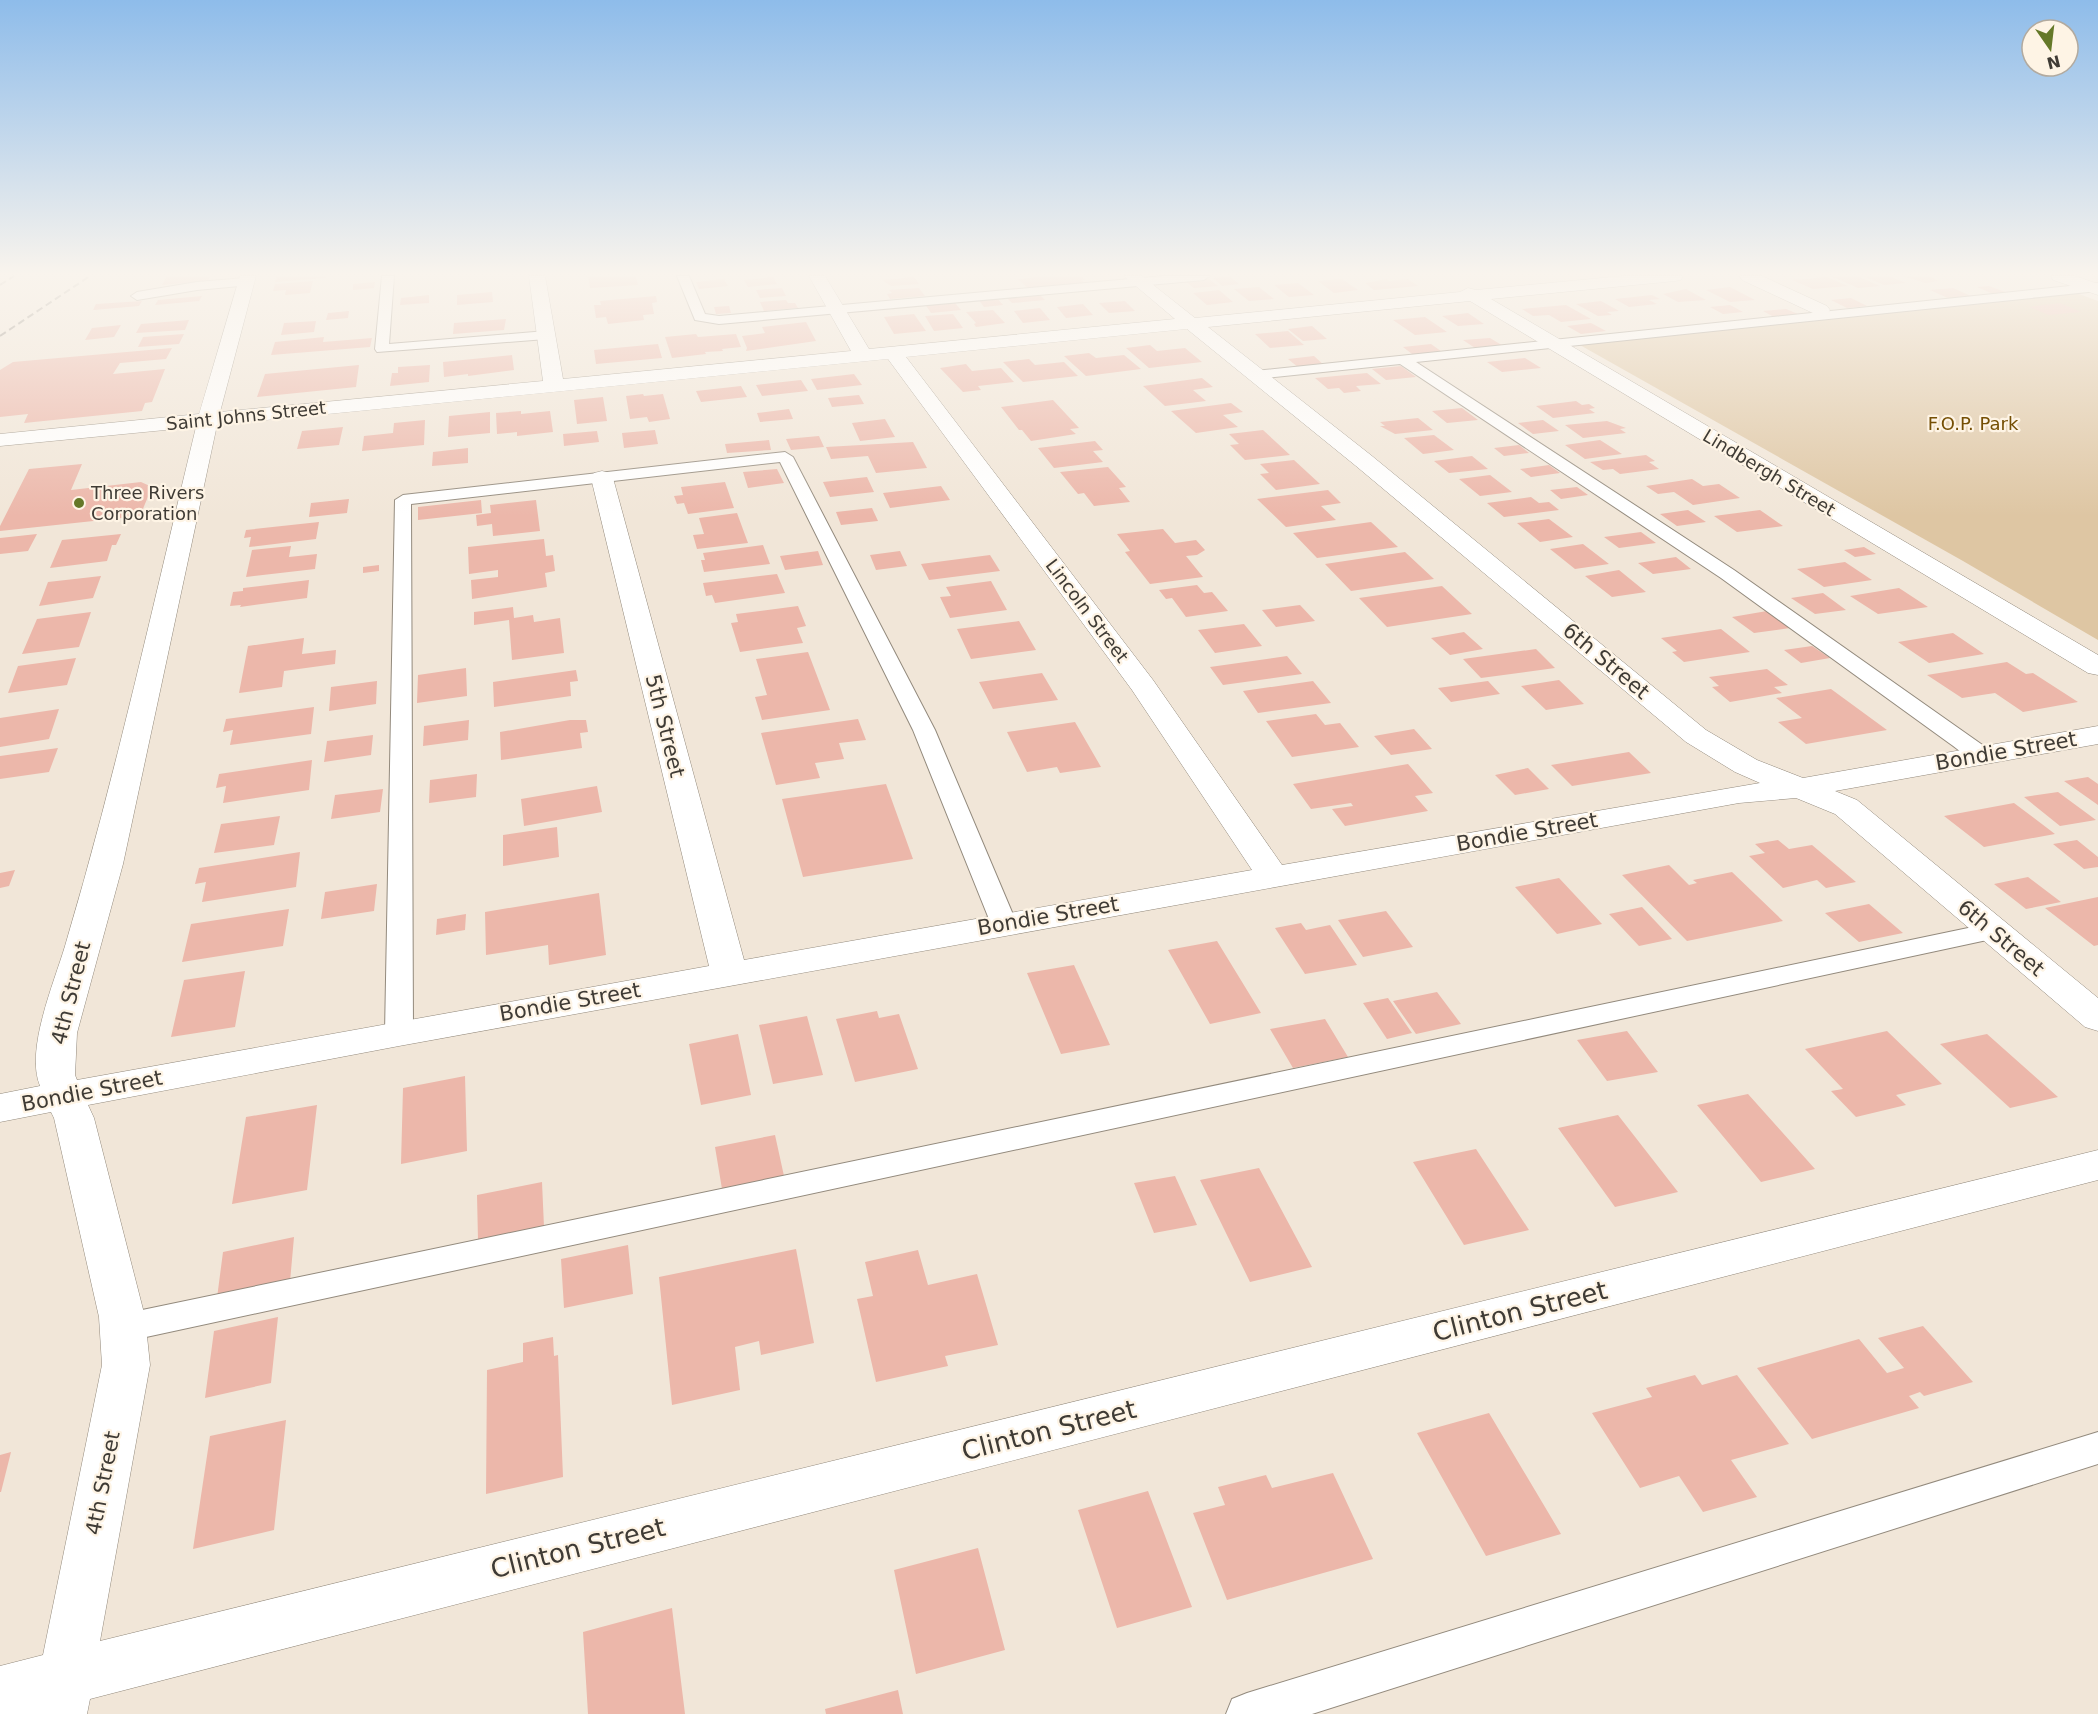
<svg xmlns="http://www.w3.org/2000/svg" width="2098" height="1714" font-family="'DejaVu Sans',sans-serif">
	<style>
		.green { fill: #dec6a3 }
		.building { fill: #ecb7aa }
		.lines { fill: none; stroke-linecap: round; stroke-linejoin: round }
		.lane-casing { stroke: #938a7d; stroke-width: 2 }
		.street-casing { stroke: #938a7d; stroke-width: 1 }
		.lane { fill: #fff; fill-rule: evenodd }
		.street { fill: #fff; fill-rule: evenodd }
		.rail { stroke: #8b847b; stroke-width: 2; stroke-dasharray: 7 4; stroke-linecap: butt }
		.poi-dot { fill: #657828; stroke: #fef4e5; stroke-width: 2 }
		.labels { text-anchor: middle; stroke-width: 4.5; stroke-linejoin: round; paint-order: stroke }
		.far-street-label { font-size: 18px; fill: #3f3b35; stroke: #fef4e5 }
		.far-park-label { font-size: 18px; fill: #754f04; stroke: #fef4e5 }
		.far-poi-label { font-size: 18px; fill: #3f3b35; stroke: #fef4e5; text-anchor: start }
		.street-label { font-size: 21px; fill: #3f3b35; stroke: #fef4e5 }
		.near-street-label { font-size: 26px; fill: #3f3b35; stroke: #fef4e5 }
	</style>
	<rect width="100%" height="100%" fill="#f1e6d8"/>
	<path class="green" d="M2063 288 2098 301V640L1963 561 1571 340Z"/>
	<path class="building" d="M167 276H210L208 281 162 285Z
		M277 276H326L325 278 275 282Z
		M588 276H636L638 285 590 288Z
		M1048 276H1081L1085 280H1081L1086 284 1030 290 1018 279Z
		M1857 276 1880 286 1858 288 1833 277Z
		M1863 276H1889L1906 283 1884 285Z
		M1903 276H1930L1938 281 1925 283Z
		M773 277 777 284 748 287 744 280Z
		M914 277 919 284 891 286 882 280Z
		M1230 277 1239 284 1222 286 1213 278Z
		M1827 277 1848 286 1813 289 1792 280Z
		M724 279 728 286 699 289 696 282Z
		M1209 279 1218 286 1194 288 1185 281Z
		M1342 279 1358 290 1334 293 1318 281Z
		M1387 279 1389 281 1408 279 1418 286 1374 290 1365 283Z
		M313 281 310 293 285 295 286 290 273 291 275 284Z
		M375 282 374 288 353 290V284Z
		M1298 283 1314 295 1289 297 1274 285Z
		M1989 286 2005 292 1993 294 1977 287Z
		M1259 287 1274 299 1249 301 1234 289Z
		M1730 287 1755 300 1730 302 1706 290Z
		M782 288 786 296 760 298 756 290Z
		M919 288 925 296 890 299 887 294 892 293 889 290Z
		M1953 288 1973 297 1950 299 1930 290Z
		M1686 289 1706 300 1678 302 1663 294Z
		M1219 290 1233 302 1207 305 1193 293Z
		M492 292 493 302 457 305V295Z
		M1039 294 1045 300 1012 303 1006 297Z
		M429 295V303L400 305 401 298Z
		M1652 295 1660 299 1649 300 1657 304 1629 307 1615 299Z
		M202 296 199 301 155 305 158 300Z
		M656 296 657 302 652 303 654 314 643 315 644 320 608 324 606 317 596 318 594 305H601L600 301Z
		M997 298 1003 305 984 307 978 299Z
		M1851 298 1867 306 1847 308 1831 300Z
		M786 300 788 303H795L798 308 764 311 760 302Z
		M142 301 139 306 93 310 96 304Z
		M1125 301 1135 311 1109 313 1099 303Z
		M1601 301 1619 311 1607 312 1612 315 1598 316 1576 304Z
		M954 302 961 310 931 313 925 304Z
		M2060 303 2081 312 2049 315 2029 307Z
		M1083 304 1093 315 1066 318 1057 307Z
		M1566 305 1591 319 1561 322 1549 315 1533 316 1522 309Z
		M1730 305 1743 312 1723 314 1710 307Z
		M729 306 731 313 716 314 714 307Z
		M1040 308 1050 320 1023 323 1014 311Z
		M1786 309 1798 314 1774 317 1763 311Z
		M993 310 1005 323 976 327 974 324 976 323 966 312Z
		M349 311 348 318 326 320 328 313Z
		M1468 313 1484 324 1458 326 1442 316Z
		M914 314 926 331 894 334 884 317Z
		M953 314 963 328 934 331 925 316Z
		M1425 317 1447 332 1415 335 1393 320Z
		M506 319 504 330 453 334 454 323Z
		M189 320 185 330 136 333 141 324Z
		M316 321 314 332 281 335 284 323Z
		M806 322 816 341 746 351 747 348 742 336 765 333 762 327Z
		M1591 323 1606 331 1581 334 1567 326Z
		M121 325 114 337 85 340 92 328Z
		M1312 326 1327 339 1303 341 1288 329Z
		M1288 331 1304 345 1270 348 1255 334Z
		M184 334 179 344 138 347 143 337Z
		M696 334 698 337 736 334 741 347 722 349 723 351 705 352 706 354 672 358 665 337Z
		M324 337 323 342 372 338 370 347 271 355 275 342Z
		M1490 338 1505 347 1478 350 1463 340Z
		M658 344 662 358 596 364 594 350Z
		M1431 344 1445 354 1416 357 1403 347Z
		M1150 345 1157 351 1185 348 1202 362 1149 368 1126 348Z
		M172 348 166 359 120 363 113 374 165 369 152 402 145 403 142 411 24 423 28 414 0 417V370L13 362Z
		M1089 353 1096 358 1124 355 1141 369 1086 376 1064 356Z
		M512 355 514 370 468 376V374L444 377 443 362Z
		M1314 356 1325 366 1299 368 1288 359Z
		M1525 358 1541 368 1502 372 1487 362Z
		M1029 359 1035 365 1064 362 1078 376 1023 382 1003 362Z
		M966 364 972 371 1001 368 1014 382 978 386 981 390 963 392 940 368Z
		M359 365 356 387 257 397 265 374Z
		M430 365 429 382 390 386 392 373H398V367Z
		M1401 366 1416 377 1386 380 1372 369Z
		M1367 373 1381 384 1356 386 1361 391 1344 393 1339 388 1328 389 1315 378Z
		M854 374 862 385 817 390 811 379Z
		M1202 378 1213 387 1193 390 1206 401 1165 406 1143 386Z
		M801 380 808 391 762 396 756 385Z
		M741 386 747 397 701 402 696 391Z
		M643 394 644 396 663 394 670 419 649 422 647 417 630 419 626 396Z
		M859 395 864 404 832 407 828 398Z
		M603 397 607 421 577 424 574 400Z
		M1053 400 1079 428 1070 429 1076 434 1031 441 1022 430H1019L1001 407Z
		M1576 401 1582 405 1589 404 1595 408 1589 409 1595 413 1553 418 1536 406Z
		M1231 403 1243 412 1223 415 1238 427 1196 433 1171 411Z
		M1462 408 1478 420 1447 423 1432 411Z
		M789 409 793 419 760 422 757 413Z
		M521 411V414L550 411 553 432 517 436V432L497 434 496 413Z
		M490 412V433L448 437 449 416Z
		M1418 418 1433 430 1395 434 1380 426H1385L1380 422Z
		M885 419 895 437 860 441 852 423Z
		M425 420 424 445 362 451 364 436 393 433 394 423Z
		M1543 420 1559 431 1533 434 1518 423Z
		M1607 421 1626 428 1620 429 1626 433 1583 438 1565 425Z
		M343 427 339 445 297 449 302 431Z
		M655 430 658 444 624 448 622 433Z
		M1263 430 1290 455 1245 460 1230 445 1239 444 1229 434Z
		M597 431 599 442 564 446 563 434Z
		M1434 435 1454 450 1423 454 1404 438Z
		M819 436 824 447 791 450 786 439Z
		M769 440 771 450 727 453 725 444Z
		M1600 440 1622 454 1585 459 1565 445Z
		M1095 441 1103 450 1093 451 1103 462 1054 468 1038 448Z
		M913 442 927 468 876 473 868 456 831 459 826 447Z
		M1519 445 1529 453 1504 456 1494 448Z
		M468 448V463L432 466 433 452Z
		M1646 455 1655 461 1649 462 1659 469 1620 474 1613 469 1603 470 1590 462Z
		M1472 456 1488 469 1449 473 1434 461Z
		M1294 460 1320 484 1276 490 1260 474 1269 473 1260 464Z
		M82 464 71 490 141 482 152 487 140 516 0 531V526L29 469Z
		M1549 465 1560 473 1531 477 1520 469Z
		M1108 467 1126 487 1119 488 1130 502 1094 506 1084 493 1078 494 1060 472Z
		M777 469 784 483 748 488 743 472Z
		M1490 475 1512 492 1480 496 1459 479Z
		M867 477 874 492 830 497 823 482Z
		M1692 479 1703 486 1719 484 1740 498 1693 505 1674 492 1658 494 1646 486Z
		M725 482 734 508 688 514 684 503 677 504 674 496 683 495 681 487Z
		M941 486 950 500 890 508 883 493Z
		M1577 487 1588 495 1561 499 1550 490Z
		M1328 490 1341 503 1321 506 1336 520 1286 527 1257 499Z
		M1531 497 1539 503 1549 502 1559 510 1504 517 1487 503Z
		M349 499 347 513 309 517 311 503Z
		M481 500 482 513 418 520V507Z
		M536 500 540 531 493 536 492 524 477 526 476 515 491 513 490 505Z
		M872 508 878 521 841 525 836 512Z
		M1688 510 1706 522 1677 526 1660 514Z
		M1760 510 1783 526 1737 532 1714 516Z
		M737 513 748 543 697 549 693 535 704 534 699 518Z
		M1549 519 1573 537 1540 542 1517 523Z
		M319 522 316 539 249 547 251 537 244 538 246 530Z
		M1371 522 1398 547 1317 558 1293 533Z
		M1163 529 1175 543 1196 540 1205 550 1197 555 1186 556 1203 577 1150 584 1125 552 1130 551 1117 534Z
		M1641 532 1656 543 1619 548 1604 537Z
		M37 534 28 551 0 554V538Z
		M121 534 116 545H112L107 561 50 568 62 540Z
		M544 539 546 556 553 555 555 571 545 573 547 587 472 599 471 580 498 577V570L469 574 468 547Z
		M1583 544 1609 564 1575 569 1550 549Z
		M763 545 770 564 704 572 701 560H705L703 553Z
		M291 546 289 557 317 554 315 569 246 577 252 550Z
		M1864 547 1876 554 1855 557 1844 550Z
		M818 551 823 565 785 570 780 556Z
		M900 551 907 566 876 570 870 555Z
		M1405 552 1434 579 1351 591 1325 564Z
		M990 555 1000 571 929 580 921 564Z
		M1676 557 1691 569 1653 574 1638 563Z
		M1845 562 1872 580 1824 587 1797 569Z
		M379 565V571L363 573V567Z
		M1619 570 1646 592 1612 597 1585 576Z
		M777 574 785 593 715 603 712 595 706 596 703 583Z
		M101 576 93 598 39 606 48 582Z
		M309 580 307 598 240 607 241 605 230 606 233 592 243 591V588Z
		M991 581 1007 610 950 618 940 597 951 596 946 587Z
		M1197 585 1204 593 1212 592 1228 611 1186 617 1172 598 1166 599 1159 590Z
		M1442 586 1472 614 1387 627 1359 598Z
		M1899 588 1928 607 1878 614 1850 596Z
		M1823 593 1846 610 1815 614 1791 598Z
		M1300 605 1315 621 1276 627 1262 610Z
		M798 606 806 626 797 628 803 643 740 652 731 623 738 622 736 614Z
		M513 607 514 618 533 615 534 622 560 618 564 653 512 660 509 620 474 625V612Z
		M1767 611 1790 628 1754 633 1732 617Z
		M91 612 79 647 22 654 37 619Z
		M1019 621 1036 650 971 659 957 629Z
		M1244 624 1262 646 1215 653 1198 630Z
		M1721 629 1750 652 1684 662 1672 652 1677 651 1661 638Z
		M1464 632 1483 649 1450 655 1431 638Z
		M1953 633 1984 654 1929 663 1898 642Z
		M304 638 302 654 336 650 335 664 284 671 282 687 239 693 248 646Z
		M1812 646 1830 658 1801 663 1784 650Z
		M1536 649 1555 668 1481 678 1463 659Z
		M808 652 830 710 762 720 755 697 767 695 756 659Z
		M1287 656 1302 674 1223 685 1210 667Z
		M76 658 67 685 8 693 18 666Z
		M2007 662 2026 674 2033 673 2078 702 2023 712 1995 693 1962 698 1927 675Z
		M466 668 467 696 417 703 418 675Z
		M1767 669 1788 685 1774 687 1782 693 1730 702 1712 687 1719 686 1709 677Z
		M576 670 578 681 570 682 571 696 494 707 493 682Z
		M1042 673 1058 700 993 709 979 682Z
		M1559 680 1584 704 1546 710 1521 686Z
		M377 681 376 704 329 711 331 687Z
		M1313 681 1331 703 1258 713 1243 691Z
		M1488 681 1500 694 1451 702 1438 688Z
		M1831 689 1887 730 1806 744 1778 722 1802 718 1776 698Z
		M314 707 311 734 230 745 233 730 223 732 226 719Z
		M59 709 49 739 0 747V718Z
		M1316 714 1325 725 1340 723 1359 747 1292 757 1266 721Z
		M858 719 866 740 839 743 844 759 815 763 820 778 776 785 761 733Z
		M469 720 468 740 423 746 424 726Z
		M570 720H586L588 732 580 733 582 748 501 760 500 732Z
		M1075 722 1101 767 1060 773 1057 767 1027 772 1007 732Z
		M1414 729 1432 749 1391 755 1374 736Z
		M373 735 371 755 324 762 327 741Z
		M58 748 49 772 0 779V756Z
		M1629 752 1651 773 1572 786 1551 765Z
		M312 760 309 790 223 803 226 786 216 788 219 774Z
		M1408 764 1433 793 1415 796 1428 811 1345 826 1332 809 1353 806 1351 803 1311 809 1293 784Z
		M1528 768 1549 789 1515 795 1495 775Z
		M477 774 476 797 429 803 430 780Z
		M2088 777 2098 784V805L2064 781Z
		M886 784 913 859 803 877 782 799Z
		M597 786 602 812 524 826 521 799Z
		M383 789 380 812 331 819 335 795Z
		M2058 792 2096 820 2060 826 2024 797Z
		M2014 803 2055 834 1984 847 1944 816Z
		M280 816 274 845 214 853 221 824Z
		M557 827 559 857 503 866V835Z
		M1778 840 1789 849 1812 845 1856 882 1826 888 1817 880 1783 888 1749 856 1765 853 1755 844Z
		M2077 840 2098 857V867L2084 869 2053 844Z
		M300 852 296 887 202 902 206 882 195 884 199 868Z
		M1669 865 1689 885 1697 883 1693 880 1732 872 1783 921 1687 941 1622 875Z
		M15 870 9 886 0 888V873Z
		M2028 877 2061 902 2026 909 1994 884Z
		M1559 878 1602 924 1557 934 1515 887Z
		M377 884 374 911 321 919 325 892Z
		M599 893 606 955 549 965 548 945 486 955 485 912Z
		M2098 897V945L2094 946 2045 908Z
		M1869 904 1903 933 1859 942 1825 913Z
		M1642 907 1672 939 1639 946 1609 914Z
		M289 909 283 946 182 962 191 924Z
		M1386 911 1413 947 1363 957 1338 920Z
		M466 914 465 930 436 935 437 919Z
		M1301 923 1306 930 1330 925 1357 965 1305 974 1275 928Z
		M1217 941 1261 1013 1210 1024 1168 950Z
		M1074 965 1110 1045 1061 1054 1027 973Z
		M245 971 235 1027 171 1037 184 980Z
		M1437 992 1461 1024 1416 1034 1393 1001Z
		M1388 998 1412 1033 1387 1039 1363 1003Z
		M877 1011 879 1018 899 1014 918 1069 855 1082 836 1019Z
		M807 1016 823 1075 773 1084 759 1025Z
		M1325 1019 1348 1057 1293 1068 1270 1029Z
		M1627 1031 1658 1072 1607 1081 1577 1040Z
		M1887 1031 1942 1084 1896 1095 1906 1105 1856 1117 1831 1091 1843 1089 1805 1049Z
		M738 1034 751 1095 701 1105 689 1044Z
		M1987 1034 2058 1097 2010 1108 1940 1044Z
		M465 1076 467 1151 401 1164 403 1088Z
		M1748 1094 1815 1169 1761 1182 1697 1105Z
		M317 1105 307 1190 232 1204 246 1117Z
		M1618 1115 1678 1192 1615 1207 1558 1128Z
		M775 1135 784 1176 722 1189 715 1147Z
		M1476 1149 1529 1230 1464 1245 1413 1162Z
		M1259 1168 1312 1267 1250 1282 1200 1180Z
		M1175 1176 1197 1225 1154 1233 1134 1183Z
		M542 1182 544 1227 478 1240 477 1195Z
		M294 1237 290 1282 217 1298 223 1252Z
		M628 1245 633 1294 564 1308 561 1259Z
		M796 1249 814 1343 761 1355 759 1341 735 1347 740 1390 672 1405 659 1277Z
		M918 1250 928 1285 977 1274 998 1345 945 1356 948 1366 876 1382 857 1299 873 1296 865 1262Z
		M278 1317 271 1383 205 1398 214 1331Z
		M1923 1326 1973 1382 1924 1396 1920 1392 1909 1396 1919 1408 1812 1439 1757 1368 1859 1339 1887 1373 1904 1368 1878 1338Z
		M553 1337 554 1356 558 1355 563 1477 486 1494 487 1370 523 1362V1343Z
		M1695 1375 1702 1385 1737 1375 1789 1444 1731 1460 1757 1497 1703 1512 1679 1476 1640 1488 1592 1413 1652 1397 1646 1388Z
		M1489 1413 1561 1534 1486 1556 1417 1433Z
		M286 1420 274 1530 193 1549 210 1436Z
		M11 1452 1 1492H0V1455Z
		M1333 1473 1373 1559 1227 1600 1193 1513 1225 1505 1218 1487 1266 1475 1272 1488Z
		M1148 1491 1192 1607 1117 1628 1078 1510Z
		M978 1548 1005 1650 916 1674 894 1570Z
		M672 1608 685 1714H588L583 1632Z
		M898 1690 903 1714H826L825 1709Z"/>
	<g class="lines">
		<defs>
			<path id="lane" d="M382 276H394L389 344 546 331 553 335 546 339 377 352 375 349Z
				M677 276H689L705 314 719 316 1164 276H1210L1204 280 719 324 695 320Z
				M246 278 250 279 252 282 250 285 197 290 137 300 131 296 137 292 197 282Z
				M2098 283V291L1416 362 1734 570 1991 751 1994 756 1991 761C1974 765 1962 752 1949 743L1721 578 1400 364 1255 379 1248 375 1255 371Z
				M785 452 793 457 935 730 1017 924 1013 930 1004 932 995 930 991 924 913 730 780 462 411 504 413 1033 409 1040 399 1042 389 1040 385 1033 395 500 403 495Z
				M1992 923 2001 925 2005 931 2001 937 123 1342 111 1338 106 1328 111 1318 123 1314Z
				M2098 1432V1464L1312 1714H1226L1232 1699 1247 1693Z"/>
			<path id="street" d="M240 276H256L220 412 543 381 529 276H545L563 379 851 351 809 276H825L869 349 1175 319 1124 276H1142L1195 318 1460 292 1468 288 1476 290 1623 276H1683L1681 280 1675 281 1491 299 2098 655V675L2088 673 1470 301 1208 327 1372 456 1706 730 1757 760 1803 778 2098 726V744L1835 791 1857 800 2098 998V1031L2085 1027 1835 814 1796 798 1739 803 399 1046 88 1105 94 1118 145 1317 150 1365 100 1641 2098 1150V1180L90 1699 87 1714H0V1666L43 1655 102 1365 99 1317 54 1118 51 1112 0 1122V1094L40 1086C25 1050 54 983 65 946 116 775 154 600 196 427L0 446V434L199 414ZM1187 329 1356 466 1686 742 1735 772 1760 783 1282 865 1153 680 906 357ZM888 359 1132 690 1252 870 744 960 613 478 610 473 602 471 594 473 591 478 709 966 77 1080 75 1075 77 1033 123 864 217 425Z
				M1740 276H1762L1827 306 1830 310 1827 314H1815L1742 280Z
				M2051 276H2075L2098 284V295L2053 280Z"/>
		</defs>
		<use href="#lane" class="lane-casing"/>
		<use href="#street" class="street-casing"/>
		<use href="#lane" class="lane"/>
		<use href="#street" class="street"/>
		<path class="rail" d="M0 285 14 276
			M0 336 90 276"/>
	</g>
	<linearGradient id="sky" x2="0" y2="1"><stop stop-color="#8ebcea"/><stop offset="0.53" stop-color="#f9f4ed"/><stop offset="1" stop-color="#f9f4ed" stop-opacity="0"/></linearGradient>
	<rect width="2098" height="516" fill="url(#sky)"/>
	<circle class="poi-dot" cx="79" cy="503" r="6"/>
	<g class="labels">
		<g class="far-street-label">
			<text transform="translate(246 416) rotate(-6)" y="6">Saint Johns Street</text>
			<text transform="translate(1769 473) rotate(31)" y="6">Lindbergh Street</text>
			<text transform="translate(1087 611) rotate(53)" y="6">Lincoln Street</text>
		</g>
		<g class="far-park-label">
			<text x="1973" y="430">F.O.P. Park</text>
		</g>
		<g class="far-poi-label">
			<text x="91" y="499">Three Rivers<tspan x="91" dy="21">Corporation</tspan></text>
		</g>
		<g class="street-label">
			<text transform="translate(1606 661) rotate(40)" y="7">6th Street</text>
			<text transform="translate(665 726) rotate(76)" y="7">5th Street</text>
			<text transform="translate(2006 751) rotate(-10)" y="7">Bondie Street</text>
			<text transform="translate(1527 832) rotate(-10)" y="7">Bondie Street</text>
			<text transform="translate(1048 916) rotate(-10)" y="7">Bondie Street</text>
			<text transform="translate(2001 938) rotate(40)" y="7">6th Street</text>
			<text transform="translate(71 993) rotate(-76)" y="7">4th Street</text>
			<text transform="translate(570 1002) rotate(-10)" y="7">Bondie Street</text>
			<text transform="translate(92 1091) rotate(-11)" y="7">Bondie Street</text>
			<text transform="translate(103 1483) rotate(-79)" y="7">4th Street</text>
		</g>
		<g class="near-street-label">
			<text transform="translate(1520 1311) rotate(-14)" y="9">Clinton Street</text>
			<text transform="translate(1049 1430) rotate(-14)" y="9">Clinton Street</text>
			<text transform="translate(578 1548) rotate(-14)" y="9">Clinton Street</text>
		</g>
	</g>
	<g transform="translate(2050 48) rotate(166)"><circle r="28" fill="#fef4e5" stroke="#b2aa9f" stroke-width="1.5"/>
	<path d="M0-4.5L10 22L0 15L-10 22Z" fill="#657828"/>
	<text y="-9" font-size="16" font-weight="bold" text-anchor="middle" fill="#3f3b35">N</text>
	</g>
</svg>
